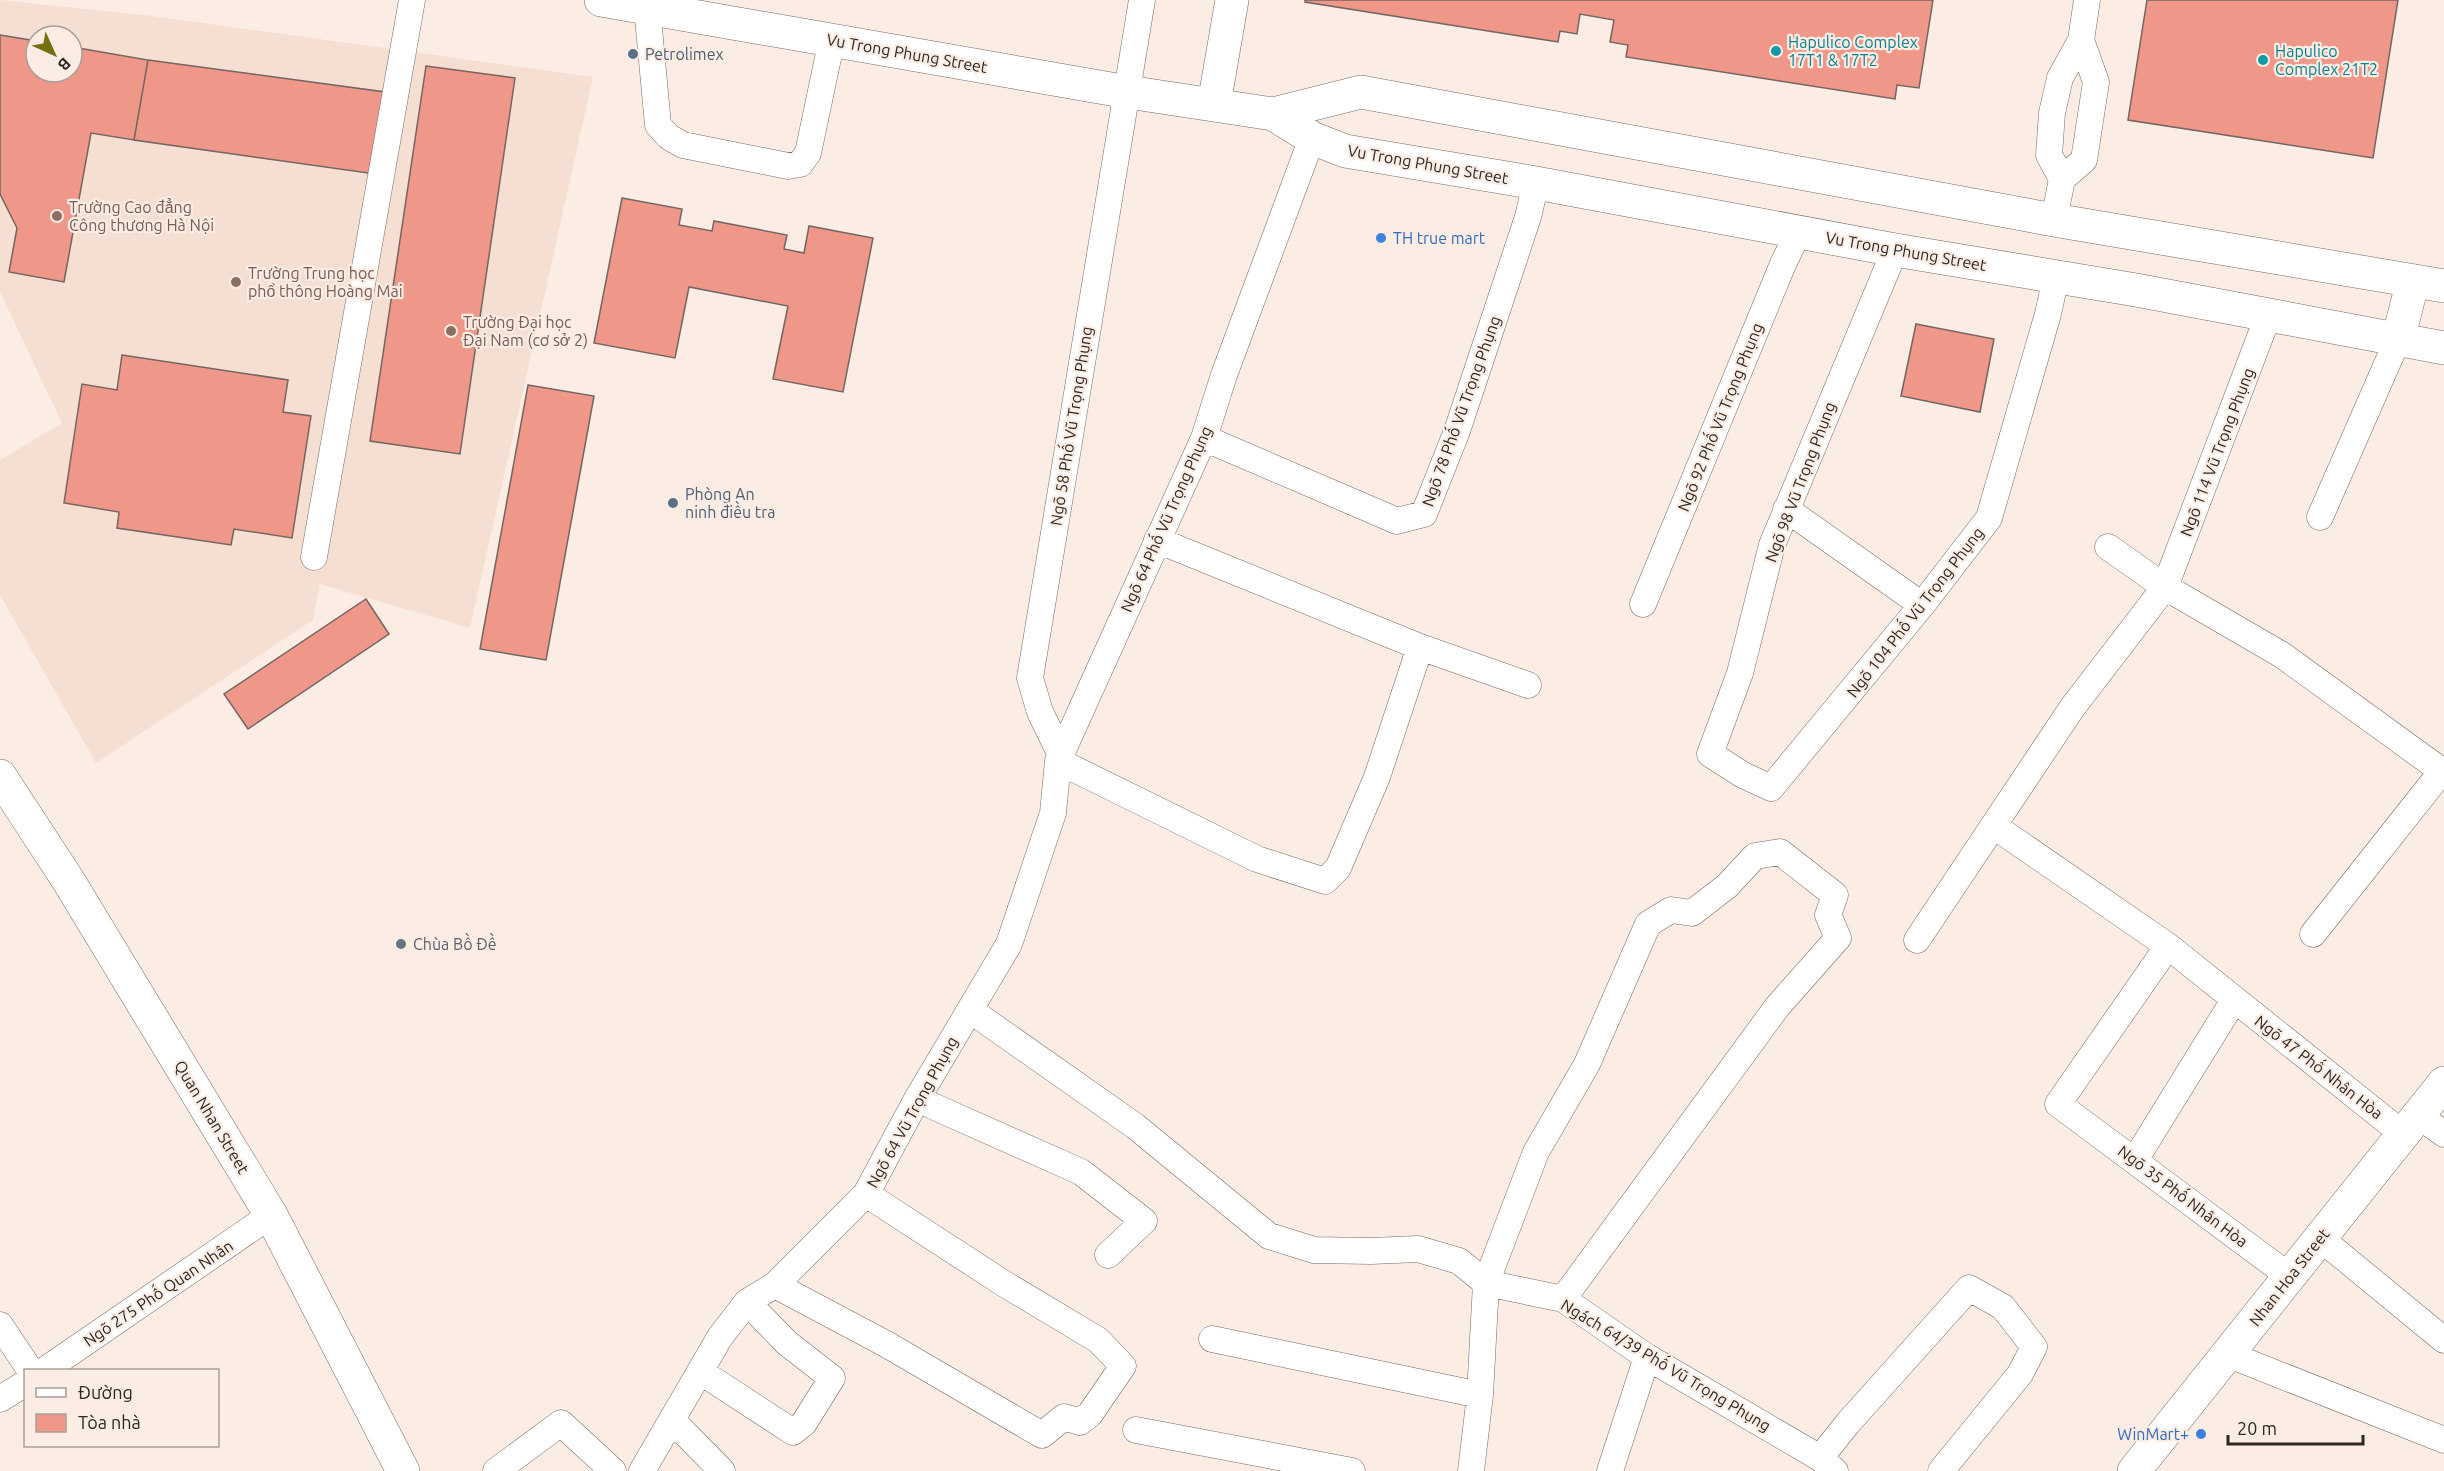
<svg xmlns="http://www.w3.org/2000/svg" width="2444" height="1471" font-family="Ubuntu,sans-serif">
	<style>
		.built { fill: #f5dfd2; fill-rule: evenodd }
		.building { fill: #ef988a; stroke: #746562; stroke-width: 1.5 }
		.lines { fill: none; stroke-linecap: round; stroke-linejoin: round }
		.service-casing { stroke: #766962; stroke-width: 27 }
		.minor-casing { stroke: #766962; stroke-width: 34 }
		.tertiary-casing { stroke: #766962; stroke-width: 34 }
		.service { stroke: #fff; stroke-width: 26 }
		.minor { stroke: #fff; stroke-width: 33 }
		.tertiary { stroke: #fff; stroke-width: 33 }
		.culture-dot { fill: #0f9aa8; stroke: #fbece4; stroke-width: 2 }
		.service-dot { fill: #5c6f8a; stroke: #fbece4; stroke-width: 2 }
		.education-dot { fill: #8d6e63; stroke: #fbece4; stroke-width: 2 }
		.shop-dot { fill: #3f7fe0; stroke: #fbece4; stroke-width: 2 }
		.worship-dot { fill: #6b7280; stroke: #fbece4; stroke-width: 2 }
		.labels { text-anchor: middle; stroke-width: 4.5; stroke-linejoin: round; paint-order: stroke }
		.culture-label { font-size: 16px; fill: #0d838f; stroke: #fbece4; text-anchor: start }
		.street-label { font-size: 16px; fill: #2d2825; stroke: #fbece4 }
		.service-label { font-size: 16px; fill: #4e5e75; stroke: #fbece4; text-anchor: start }
		.education-label { font-size: 16px; fill: #785e54; stroke: #fbece4; text-anchor: start }
		.shop-label { font-size: 16px; fill: #366cbe; stroke: #fbece4; text-anchor: start }
		.worship-label { font-size: 16px; fill: #5b616d; stroke: #fbece4; text-anchor: start }
	</style>
	<rect width="100%" height="100%" fill="#fbece4"/>
	<path class="built" d="M0 0 152 16 593 77 470 628 320 584 313 620 96 763 0 595V460L62 423 0 292ZM36 36H72V72H36Z"/>
	<path class="building" d="M1305 0H1933L1919 88 1897 85 1895 99 1626 57 1628 45 1610 42 1614 20 1580 14 1577 34 1560 31 1558 42 1305 2Z
		M2147 0H2398L2373 158 2128 120Z
		M0 35 36 41V72H72V47L148 60 134 140 91 133 64 282 9 272 17 228 0 194Z
		M148 60 385 92 375 174 134 140Z
		M426 66 515 78 460 454 370 441Z
		M622 198 682 209 679 225 712 231 714 221 787 235 784 249 804 253 809 226 873 238 843 392 773 379 788 306 689 287 675 358 594 343Z
		M1916 324 1994 339 1980 412 1901 396Z
		M122 355 288 380 283 412 311 416 292 538 234 529 231 545 117 528 119 512 64 503 82 384 117 390Z
		M528 385 594 396 546 660 480 649Z
		M366 599 389 634 248 729 224 694Z"/>
	<g class="lines">
		<defs>
			<path id="service" d="M647 7 658 125 669 137 683 145 788 166 800 164 808 153 832 39
				M2062 179 2049 155 2052 113 2060 78 2081 40 2087 0
				M2054 220 2062 179 2084 160 2096 82 2081 40
				M1895 250 1772 545 1740 673 1710 754 1743 775 1771 788 1922 605 1989 518 2048 314 2056 277
				M1204 438 1397 521 1424 514 1457 431 1528 217 1536 183
				M1786 509 1922 605
				M2320 517 2398 339
				M1157 540 1420 647 1528 685
				M2108 547 2165 587 2282 655 2442 771 2313 934
				M314 557 412 0
				M1643 604 1783 264 1799 231
				M1061 755 1040 712 1030 678 1142 0
				M1058 761 1257 859 1325 881 1338 868 1377 777 1420 647
				M1994 826 2168 946 2403 1134
				M1917 940 2072 708 2165 587 2268 316
				M2168 946 2058 1104 2289 1276
				M970 1010 1135 1126 1269 1236 1314 1250 1371 1251 1418 1249 1459 1261 1486 1283 1563 1299 1647 1357 1820 1458 1835 1471
				M917 1099 1081 1172 1144 1221 1108 1255
				M2418 1115 2444 1134
				M2135 1160 2234 1000
				M2320 1238 2444 1340
				M775 1285 886 1344 1042 1435 1064 1417 1080 1422 1090 1414 1123 1366 1098 1340 1003 1283 866 1194
				M0 1325 30 1370
				M1212 1339 1480 1395
				M2227 1354 2444 1440
				M45 1370 271 1215
				M701 1372 793 1432 804 1423 832 1378 787 1343 747 1302
				M0 1399 26 1383
				M672 1420 722 1471
				M1136 1430 1352 1471
				M1820 1458 1848 1423 1969 1288 2003 1307 2034 1347 2020 1374 1941 1471
				M496 1471 561 1423 613 1471
				M642 1471 720 1337 747 1302 775 1285 866 1194 917 1099 1009 944 1053 813 1058 761 1204 438 1224 375 1312 138
				M1471 1471 1480 1395 1486 1283 1536 1152 1587 1064 1648 924 1671 910 1692 913 1727 886 1755 856 1780 852 1835 895 1828 915 1838 938 1777 1007 1563 1299
				M1610 1471 1647 1357"/>
			<path id="minor" d="M2398 339 2413 281"/>
			<path id="tertiary" d="M601 0 1128 92 1273 114 1312 138 1345 151 1536 183 1895 250 2136 290 2444 348
				M1214 104 1232 0
				M1273 114 1361 92 2054 220 2444 286
				M0 776 68 880 271 1215 403 1471
				M2134 1471 2444 1083"/>
		</defs>
		<use href="#service" class="service-casing"/>
		<use href="#minor" class="minor-casing"/>
		<use href="#tertiary" class="tertiary-casing"/>
		<use href="#service" class="service"/>
		<use href="#minor" class="minor"/>
		<use href="#tertiary" class="tertiary"/>
	</g>
	<g class="culture-dot">
		<circle cx="1776" cy="51" r="6"/>
		<circle cx="2263" cy="60" r="6"/>
	</g>
	<g class="service-dot">
		<circle cx="633" cy="54" r="6"/>
		<circle cx="673" cy="503" r="6"/>
	</g>
	<g class="education-dot">
		<circle cx="57" cy="216" r="6"/>
		<circle cx="236" cy="282" r="6"/>
		<circle cx="451" cy="331" r="6"/>
	</g>
	<g class="shop-dot">
		<circle cx="1381" cy="238" r="6"/>
		<circle cx="2201" cy="1434" r="6"/>
	</g>
	<circle class="worship-dot" cx="401" cy="944" r="6"/>
	<g class="labels">
		<g class="culture-label">
			<text x="1788" y="48">Hapulico Complex<tspan x="1788" dy="18">17T1 &amp; 17T2</tspan></text>
			<text x="2275" y="57">Hapulico<tspan x="2275" dy="18">Complex 21T2</tspan></text>
		</g>
		<g class="street-label">
			<text transform="translate(907 53) rotate(10)" y="6">Vu Trong Phung Street</text>
			<text transform="translate(1428 164) rotate(10)" y="6">Vu Trong Phung Street</text>
			<text transform="translate(1906 251) rotate(10)" y="6">Vu Trong Phung Street</text>
			<text transform="translate(1461 411) rotate(-70)" y="6">Ngõ 78 Phố Vũ Trọng Phụng</text>
			<text transform="translate(1720 417) rotate(-68)" y="6">Ngõ 92 Phố Vũ Trọng Phụng</text>
			<text transform="translate(1071 426) rotate(-81)" y="6">Ngõ 58 Phố Vũ Trọng Phụng</text>
			<text transform="translate(2217 452) rotate(-69)" y="6">Ngõ 114 Vũ Trọng Phụng</text>
			<text transform="translate(1800 482) rotate(-69)" y="6">Ngõ 98 Vũ Trọng Phụng</text>
			<text transform="translate(1166 519) rotate(-66)" y="6">Ngõ 64 Phố Vũ Trọng Phụng</text>
			<text transform="translate(1915 612) rotate(-52)" y="6">Ngõ 104 Phố Vũ Trọng Phụng</text>
			<text transform="translate(2319 1067) rotate(38)" y="6">Ngõ 47 Phố Nhân Hòa</text>
			<text transform="translate(912 1112) rotate(-61)" y="6">Ngõ 64 Vũ Trọng Phụng</text>
			<text transform="translate(212 1117) rotate(59)" y="6">Quan Nhan Street</text>
			<text transform="translate(2183 1196) rotate(37)" y="6">Ngõ 35 Phố Nhân Hòa</text>
			<text transform="translate(2289 1277) rotate(-52)" y="6">Nhan Hoa Street</text>
			<text transform="translate(158 1293) rotate(-34)" y="6">Ngõ 275 Phố Quan Nhân</text>
			<text transform="translate(1666 1365) rotate(31)" y="6">Ngách 64/39 Phố Vũ Trọng Phụng</text>
		</g>
		<g class="service-label">
			<text x="645" y="60">Petrolimex</text>
			<text x="685" y="500">Phòng An<tspan x="685" dy="18">ninh điều tra</tspan></text>
		</g>
		<g class="education-label">
			<text x="69" y="213">Trường Cao đẳng<tspan x="69" dy="18">Công thương Hà Nội</tspan></text>
			<text x="248" y="279">Trường Trung học<tspan x="248" dy="18">phổ thông Hoàng Mai</tspan></text>
			<text x="463" y="328">Trường Đại học<tspan x="463" dy="18">Đại Nam (cơ sở 2)</tspan></text>
		</g>
		<g class="shop-label">
			<text x="1393" y="244">TH true mart</text>
			<text x="2189" y="1440" text-anchor="end">WinMart+</text>
		</g>
		<g class="worship-label">
			<text x="413" y="950">Chùa Bồ Đề</text>
		</g>
	</g>
	<rect x="24" y="1369" width="195" height="78" fill="#fbece4" stroke="#a99e98" stroke-width="1.5"/>
	<rect x="36" y="1388" width="30" height="9" fill="#ffffff" stroke="#a99e98" stroke-width="1.5"/>
	<text x="78" y="1399" font-size="18" fill="#2d2825">Đường</text>
	<rect x="36" y="1414" width="30" height="18" fill="#ef988a" stroke="#a99e98" stroke-width="1.5"/>
	<text x="78" y="1429" font-size="18" fill="#2d2825">Tòa nhà</text>
	<g transform="translate(54 54) rotate(135)"><circle r="28" fill="#fbece4" stroke="#a99e98" stroke-width="1.5"/>
	<path d="M0-4.5L10 22L0 15L-10 22Z" fill="#766f0e"/>
	<text y="-9" font-size="16" font-weight="bold" text-anchor="middle" fill="#2d2825">B</text>
	</g>
	<path d="M2228 1435v9h135v-9" fill="none" stroke="#2d2825" stroke-width="3"/>
	<text x="2237" y="1435" font-size="18" fill="#2d2825" stroke="#fbece4" stroke-width="4.5" paint-order="stroke">20 m</text>
</svg>
